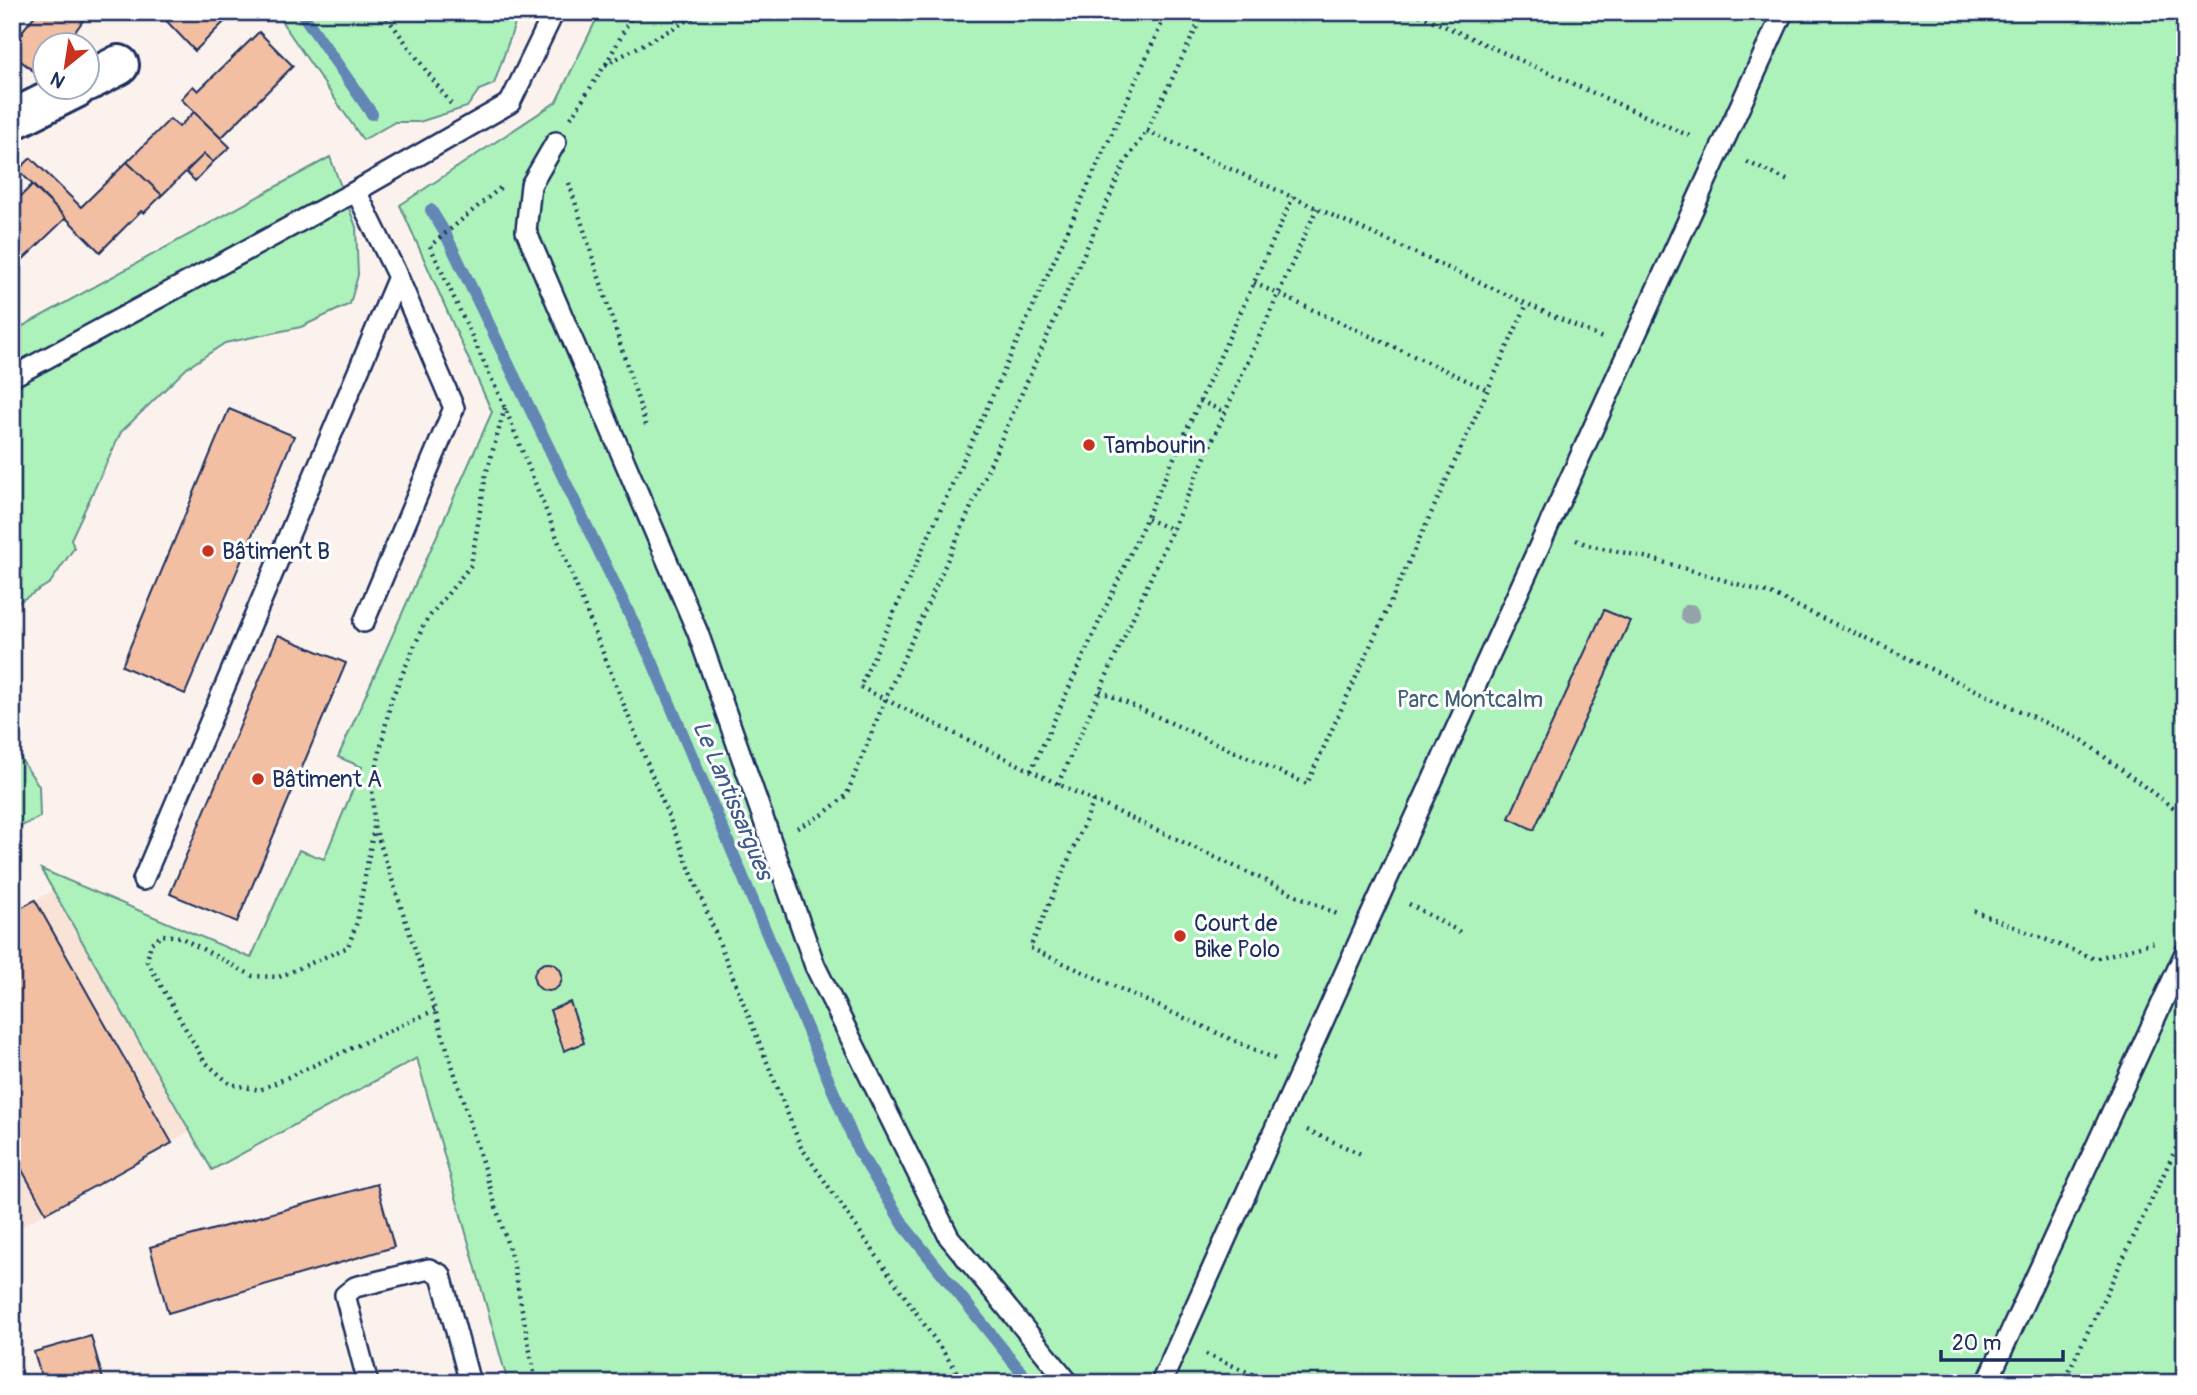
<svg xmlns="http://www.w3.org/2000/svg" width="2197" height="1395" font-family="Pangolin,sans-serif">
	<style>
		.built { fill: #f9e3d7 }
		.green { fill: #adf1bb; stroke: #64908c; stroke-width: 2 }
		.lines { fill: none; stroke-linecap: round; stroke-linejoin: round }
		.stream { stroke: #6487b5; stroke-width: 12 }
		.building { fill: #f2bfa3; stroke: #1b2f5e; stroke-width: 2 }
		.lane-casing { stroke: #1b2f5e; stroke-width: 24 }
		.street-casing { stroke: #1b2f5e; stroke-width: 44 }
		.path { stroke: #1b2f5e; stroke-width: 4.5; stroke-dasharray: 2 5; stroke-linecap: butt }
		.lane { stroke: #fff; stroke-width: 19 }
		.street { stroke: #fff; stroke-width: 38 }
		.tree { fill: #95a2ab }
		.poi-dot { fill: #c8321e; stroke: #fff; stroke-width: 2.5 }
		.labels { text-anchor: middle; stroke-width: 6; stroke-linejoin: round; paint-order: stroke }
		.poi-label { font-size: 23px; fill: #1b2f5e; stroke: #fff; text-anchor: start }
		.park-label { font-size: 23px; fill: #406075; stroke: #fff }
		.water-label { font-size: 24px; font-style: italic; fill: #405b8a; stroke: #fff }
	</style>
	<rect width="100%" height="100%" fill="#fcf2ed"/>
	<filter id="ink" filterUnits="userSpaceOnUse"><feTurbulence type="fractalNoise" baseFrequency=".0143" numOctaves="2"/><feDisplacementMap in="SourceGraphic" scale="14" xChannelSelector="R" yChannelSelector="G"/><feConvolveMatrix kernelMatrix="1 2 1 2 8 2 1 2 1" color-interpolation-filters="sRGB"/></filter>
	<g filter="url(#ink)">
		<path class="built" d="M52 891 189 1132 12 1232V913Z"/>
		<path class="green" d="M275 12H519L494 84 479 90 467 107 419 122H395L363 140Z
			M600 12H2185V1383H508L417 1058 212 1170 41 869 251 958 299 850 324 859 362 767 338 757 492 412 400 205 556 102Z
			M330 157 356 227 358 275 350 304 301 327 225 343 187 368 121 432 71 539 74 548 50 583 12 606V332Z
			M12 746 39 786 40 817 12 831Z"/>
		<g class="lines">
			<path class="stream" d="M301 12 372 114
				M431 210 445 233 652 661 858 1150 905 1227 1030 1383"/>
		</g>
		<path class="building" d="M35 12H89L65 46H46V59L36 73 12 54V43L18 35 23 34V30L36 14Z
			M158 12H218L226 20 195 51Z
			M259 32 293 66 221 138 181 99 193 86 198 91Z
			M194 112 230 147 213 162 204 154 162 195 127 162 170 119 179 127Z
			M204 154 213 162 195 181 186 172Z
			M31 158 81 207 127 162 162 195 144 213 141 211 100 252 18 170Z
			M32 185 66 218 12 270V205Z
			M229 409 294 436 185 694 122 666Z
			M1604 610 1630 621 1534 830 1509 818Z
			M278 635 346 663 237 922 170 894Z
			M35 900 172 1143 46 1213 12 1152V913Z
			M534 977a14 14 0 1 1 28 0a14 14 0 1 1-28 0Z
			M570 1002 584 1043 564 1051 550 1010Z
			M377 1184 394 1247 168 1313 150 1247Z
			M91 1336 104 1383H43L34 1352Z"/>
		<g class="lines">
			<defs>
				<path id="lane" d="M556 142 531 185 526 231 698 633 815 966 949 1237 1069 1383
					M356 191 398 277 454 408 364 622
					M12 377 356 191 510 103 554 12
					M143 880 398 277
					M368 1383 345 1295 355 1287 429 1269 441 1275 470 1383
					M1161 1383 1365 928 1783 12
					M1987 1383 2185 953"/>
				<path id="street" d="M88 81 119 65
					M12 120 76 88"/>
			</defs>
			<use href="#lane" class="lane-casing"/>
			<use href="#street" class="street-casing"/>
			<path class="path" d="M383 12 451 104
				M1167 12 860 687 1058 784 1337 914
				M1413 12 1694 138
				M606 64 634 12
				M571 118 605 65 703 12
				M1147 131 1602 338
				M1747 162 1791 182
				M569 183 646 425
				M500 188 430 246 505 408 801 1147 965 1383
				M1254 283 1488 390
				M1200 401 1225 412
				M505 408 486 474 471 565 425 622 391 700 372 788 374 825 435 1010 513 1262 536 1383
				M1147 519 1173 530
				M1576 540 1588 545 1649 558 1771 594 2082 740 2185 817
				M1100 691 1307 784 1527 304
				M1031 771 1293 197
				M1058 784 1317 208
				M1094 801 1030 948 1275 1059
				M374 827 357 922 348 947 279 977 253 976 180 937 163 935 151 943 147 961 204 1061 230 1084 260 1090 435 1010
				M797 828 822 815 846 796 885 700 1125 162 1147 131 1204 12
				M1409 904 1460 932
				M1974 911 2095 959 2157 941
				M1307 1130 1361 1154
				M1206 1354 1259 1377
				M2063 1383 2185 1130"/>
			<use href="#lane" class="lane"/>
			<use href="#street" class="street"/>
		</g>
		<circle class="tree" cx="1690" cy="614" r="10"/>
	</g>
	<g class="poi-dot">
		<circle cx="1089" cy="445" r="7"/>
		<circle cx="208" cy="551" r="7"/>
		<circle cx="258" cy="779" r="7"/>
		<circle cx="1180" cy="936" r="7"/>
	</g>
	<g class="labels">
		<g class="poi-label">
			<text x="1103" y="453">Tambourin</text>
			<text x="222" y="559">Bâtiment B</text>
			<text x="272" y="787">Bâtiment A</text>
			<text x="1194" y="931">Court de<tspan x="1194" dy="26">Bike Polo</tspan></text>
		</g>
		<g class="park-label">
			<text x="1470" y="707">Parc Montcalm</text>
		</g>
		<g class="water-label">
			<text transform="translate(733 800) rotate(67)" y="8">Le Lantissargues</text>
		</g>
	</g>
	<rect width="2197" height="1395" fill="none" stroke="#fff" stroke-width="42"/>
	<rect x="21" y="21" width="2155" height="1353" fill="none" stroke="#1b2f5e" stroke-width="2.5" filter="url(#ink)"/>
	<g transform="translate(66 66) rotate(210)"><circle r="33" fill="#ffffff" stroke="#a4acbf" stroke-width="2"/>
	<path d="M0-5L12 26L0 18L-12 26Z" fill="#c8321e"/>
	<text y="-10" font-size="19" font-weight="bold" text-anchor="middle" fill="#1b2f5e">N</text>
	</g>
	<path d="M1941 1350v10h122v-10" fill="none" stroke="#1b2f5e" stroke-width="3.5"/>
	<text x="1952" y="1350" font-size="21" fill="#1b2f5e" stroke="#ffffff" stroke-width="5" paint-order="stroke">20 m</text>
</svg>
